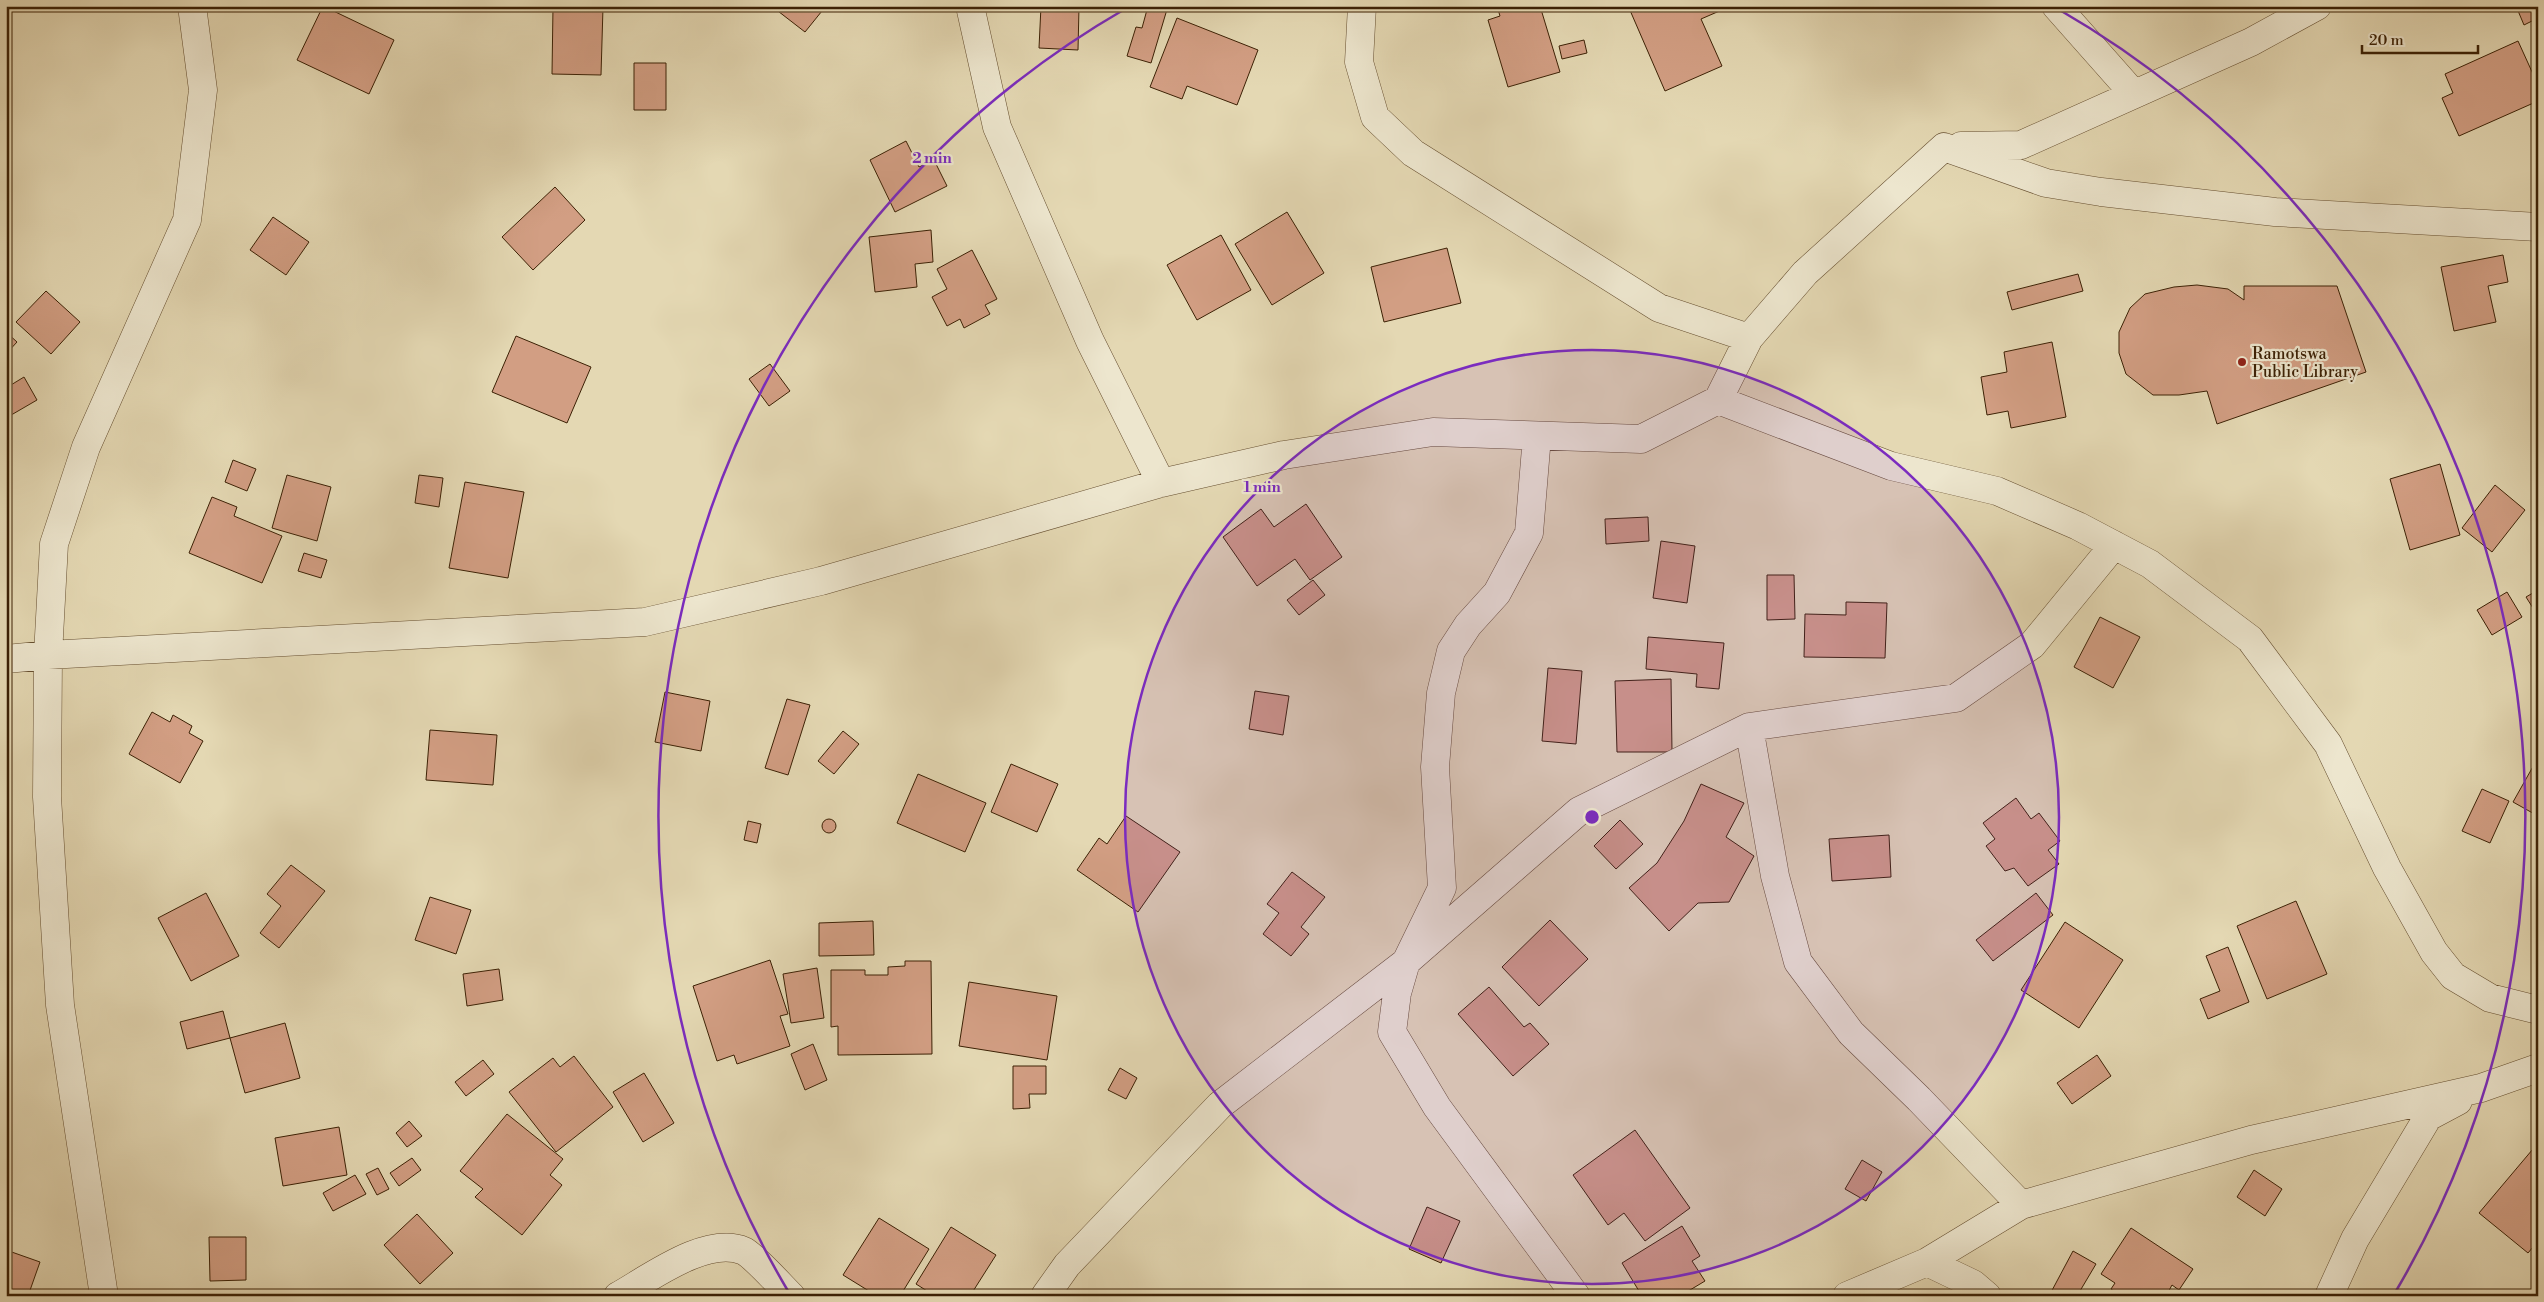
<svg xmlns="http://www.w3.org/2000/svg" width="2544" height="1302" font-family="'Libre Bodoni',serif">
	<style>
		.building { fill: #d29e83; stroke: #3c2105 }
		.lines { fill: none; stroke-linecap: round; stroke-linejoin: round }
		.minor-casing { stroke: #664f30; stroke-width: 29 }
		.minor { stroke: #ede6ce; stroke-width: 28 }
		.ring { fill: none; stroke: #7b2cbf; stroke-width: 2.5 }
		.poi-dot { fill: #8f2418; stroke: #ede6ce; stroke-width: 2 }
		.labels { text-anchor: middle; stroke-width: 4.5; stroke-linejoin: round; paint-order: stroke }
		.poi-label { font-size: 16px; fill: #3c2105; stroke: #ede6ce; text-anchor: start }
		.centre { fill: #7b2cbf; stroke: #ede6ce; stroke-width: 2.5 }
		.ring-label { font-size: 15px; text-anchor: middle; font-weight: bold; fill: #7b2cbf; stroke: #ede6ce; stroke-width: 4.5; stroke-linejoin: round; paint-order: stroke }
	</style>
	<rect width="100%" height="100%" fill="#e4d8b3"/>
	<filter id="stains"><feTurbulence type="fractalNoise" baseFrequency=".004" numOctaves="4"/><feColorMatrix values="0 0 0 0 .2 0 0 0 0 .09 0 0 0 0 .02 0 0 0 .5 -.17"/></filter>
	<radialGradient id="worn" r=".72"><stop offset=".6" stop-color="#630" stop-opacity="0"/><stop offset="1" stop-color="#630" stop-opacity=".3"/></radialGradient>
	<path class="building" d="M323 6 394 40 369 94 297 60Z
		M775 6H826L805 32 774 8Z
		M1041 6 1079 7 1078 50 1039 48Z
		M1082 6H1130V10Z
		M1148 6H1168L1151 63 1127 56 1136 27 1142 28Z
		M1497 6H1540L1560 72 1508 87 1488 20 1500 16Z
		M1634 6H1731L1701 19 1722 66 1665 91 1629 8Z
		M2516 6H2538V18L2524 25Z
		M553 7H603L601 75 552 74Z
		M1177 18 1258 50 1237 105 1187 86 1182 99 1150 87Z
		M1584 40 1587 53 1562 59 1559 46Z
		M2518 41 2538 85V101L2459 136 2442 98 2453 93 2445 74Z
		M634 63H666V110H634Z
		M906 141 919 167 934 160 947 186 895 212 870 160Z
		M555 187 585 220 533 270 502 237Z
		M1287 212 1324 273 1272 305 1235 244Z
		M273 217 309 242 286 275 250 250Z
		M931 230 933 262 915 264 917 287 875 292 869 237Z
		M1221 235 1251 290 1197 320 1167 265Z
		M1447 248 1461 303 1384 322 1371 267Z
		M972 250 997 299 985 305 990 314 964 328 960 319 947 326 932 297 947 289 937 269Z
		M2503 255 2508 282 2488 286 2496 322 2454 331 2441 267Z
		M2078 274 2083 291 2012 310 2007 292Z
		M2197 285 2228 289 2244 300V286H2337L2366 372 2217 424 2207 391 2179 395H2153L2126 374 2119 353V332L2130 308 2145 294 2174 287Z
		M46 291 80 322 51 354 16 322Z
		M6 332 17 342 6 354Z
		M516 336 591 367 567 423 492 392Z
		M2052 342 2066 417 2011 428 2008 411 1987 415 1981 377 2007 372 2004 352Z
		M770 364 790 391 769 406 749 379Z
		M24 377 37 400 6 418V388Z
		M233 460 256 469 247 491 225 482Z
		M2440 464 2460 535 2410 550 2390 479Z
		M287 475 331 487 317 541 272 528Z
		M419 475 443 478 439 507 415 503Z
		M465 482 524 492 508 578 449 568Z
		M2495 485 2525 510 2492 552 2462 528Z
		M212 497 237 507 234 516 282 536 262 583 189 553Z
		M1306 504 1342 557 1310 580 1295 559 1257 586 1223 537 1261 509 1274 527Z
		M1648 517 1649 541 1606 544 1605 519Z
		M1661 541 1695 546 1687 603 1653 598Z
		M304 553 327 560 321 578 298 571Z
		M1767 575H1794L1795 619 1767 620Z
		M1313 580 1325 595 1299 615 1287 600Z
		M2538 590V616L2526 597Z
		M2507 592 2522 617 2492 635 2477 610Z
		M1846 602 1887 603 1885 658 1804 657 1805 614 1846 615Z
		M2100 617 2140 637 2113 688 2074 667Z
		M1648 637 1724 643 1719 689 1696 687 1697 674 1646 669Z
		M1548 668 1582 671 1576 744 1542 741Z
		M1671 679 1672 752H1617L1615 681Z
		M1255 691 1289 696 1283 735 1249 729Z
		M665 692 710 701 701 751 655 742Z
		M787 699 810 705 788 775 765 768Z
		M152 712 170 722 173 715 192 726 189 733 203 741 180 783 129 754Z
		M430 730 497 735 493 785 426 780Z
		M843 731 859 744 834 774 818 761Z
		M2535 763 2538 764V816L2513 802Z
		M1011 764 1058 784 1037 832 991 812Z
		M918 774 986 803 965 852 897 823Z
		M1701 784 1744 803 1726 837 1754 856 1729 902 1698 903 1669 931 1629 888 1657 863 1684 821Z
		M2482 789 2509 801 2490 843 2462 831Z
		M2016 798 2031 819 2039 813 2060 841 2048 850 2059 864 2028 886 2014 868 2005 871 1986 846 1995 839 1983 823Z
		M1126 816 1180 852 1138 912 1077 870 1099 838 1107 844Z
		M822 826a7 7 0 1 1 14 0a7 7 0 1 1-14 0Z
		M1620 820 1643 844 1616 869 1594 846Z
		M748 821 761 824 757 843 744 840Z
		M1889 835 1891 877 1832 881 1829 839Z
		M291 865 325 891 279 948 260 933 281 906 267 894Z
		M1292 872 1325 897 1301 927 1309 934 1291 956 1263 934 1279 913 1267 904Z
		M206 893 239 956 191 981 158 918Z
		M2036 893 2053 915 1993 961 1976 940Z
		M430 897 471 910 456 954 415 940Z
		M2296 901 2327 974 2267 999 2237 926Z
		M1550 920 1588 959 1539 1006 1502 967Z
		M873 921 874 955 819 956V923Z
		M2065 922 2123 960 2079 1028 2021 990Z
		M2228 947 2249 1002 2208 1019 2200 999 2220 991 2206 956Z
		M770 960 788 1014 780 1016 790 1046 737 1064 734 1055 717 1061 693 986Z
		M905 961H931L932 1054 838 1055V1026L831 1027V970H865V975H888V967L905 966Z
		M817 968 824 1018 791 1023 783 974Z
		M499 969 503 1000 467 1006 463 974Z
		M969 982 1057 996 1047 1060 959 1046Z
		M1489 987 1524 1027 1530 1023 1549 1044 1513 1076 1458 1014Z
		M223 1011 230 1038 187 1049 180 1022Z
		M285 1023 300 1078 245 1093 230 1038Z
		M813 1044 827 1080 805 1090 791 1054Z
		M2097 1055 2111 1076 2072 1104 2057 1083Z
		M574 1056 613 1107 556 1152 509 1092 553 1058 560 1067Z
		M483 1060 494 1074 466 1096 455 1082Z
		M1013 1066H1046V1094H1029L1030 1108 1013 1109Z
		M1120 1068 1137 1078 1126 1099 1108 1090Z
		M644 1073 674 1123 643 1142 613 1092Z
		M507 1114 563 1159 550 1175 562 1185 522 1235 475 1197 483 1189 460 1171Z
		M409 1121 422 1136 407 1147 396 1133Z
		M339 1127 347 1175 283 1186 275 1138Z
		M1635 1130 1690 1208 1645 1241 1624 1213 1608 1225 1573 1175Z
		M2538 1143V1241L2528 1253 2479 1213Z
		M412 1158 421 1170 399 1186 390 1173Z
		M1862 1160 1882 1172 1866 1201 1845 1189Z
		M378 1168 389 1189 377 1195 366 1174Z
		M2254 1170 2282 1189 2265 1216 2237 1197Z
		M355 1175 366 1194 333 1211 323 1193Z
		M1427 1207 1460 1221 1441 1263 1409 1249Z
		M417 1214 453 1253 420 1284 384 1245Z
		M879 1218 929 1249 900 1296H877L843 1275Z
		M1682 1226 1700 1256 1692 1261 1705 1281 1680 1296H1670L1667 1292 1661 1296H1642L1622 1263Z
		M951 1227 996 1255 970 1296H935L916 1284Z
		M2131 1228 2193 1269 2179 1290 2172 1285 2166 1296H2121L2111 1289 2115 1283 2101 1274Z
		M209 1237H246V1280L210 1281Z
		M6 1250 40 1262 28 1296H6Z
		M2073 1251 2096 1264 2077 1296H2049Z"/>
	<g class="lines">
		<defs>
			<path id="minor" d="M970 6 997 127 1090 341 1161 483
				M1362 6 1359 62 1375 117 1413 153 1659 308 1749 338
				M2056 6 2133 93
				M1961 146 2021 145 2251 42 2317 6
				M1718 400 1749 338 1805 273 1944 147 2046 183 2101 192 2275 212 2538 227
				M1537 436 1529 533 1497 593 1468 625 1451 651 1441 693 1435 767 1442 888 1406 962 1397 993 1392 1032 1437 1107 1576 1296
				M6 659 48 655 645 622 821 581 1161 483 1284 455 1433 432 1641 439 1718 400 1891 466 1997 491 2078 526 2150 564 2250 639 2328 744 2387 868 2434 952 2453 976 2490 998 2538 1010
				M1749 727 1775 876 1798 962 1851 1033 1919 1099 2021 1205
				M1927 1262 1973 1284 1987 1296
				M104 1296 60 1005 47 797 48 655 54 544 86 447 187 220 203 90 192 6
				M618 1296C650 1278 707 1235 744 1251 754 1256 781 1286 791 1296
				M1045 1296 1067 1265 1220 1105 1406 962 1579 811 1749 727 1956 698 2032 645 2114 545
				M1847 1296 1927 1262 2021 1205 2251 1140 2481 1088 2538 1068
				M2329 1296 2355 1239 2428 1117 2458 1101"/>
		</defs>
		<use href="#minor" class="minor-casing"/>
		<use href="#minor" class="minor"/>
	</g>
	<circle cx="1592" cy="817" r="467" fill="#7b2cbf" fill-opacity=".12"/>
	<g class="ring">
		<circle cx="1592" cy="817" r="467"/>
		<path d="M788 1291A933 933 0 0 1 1125 9M2058 9A933 933 0 0 1 2396 1291"/>
	</g>
	<circle class="poi-dot" cx="2242" cy="362" r="5"/>
	<g class="labels">
		<g class="poi-label">
			<text x="2252" y="359">Ramotswa<tspan x="2252" dy="18">Public Library</tspan></text>
		</g>
	</g>
	<circle cx="1592" cy="817" r="8" class="centre"/>
	<g class="ring-label">
		<text x="932" y="163">2 min</text>
		<text x="1262" y="492">1 min</text>
	</g>
	<rect width="2544" height="1302" fill="none" stroke="#e4d8b3" stroke-width="25"/>
	<rect x="8" y="8" width="2529" height="1287" fill="none" stroke="#3c2105" stroke-width="2.5"/>
	<rect x="12" y="12" width="2519" height="1277" fill="none" stroke="#3c2105"/>
	<path d="M2362 45v8h116v-8" fill="none" stroke="#3c2105" stroke-width="2.5"/>
	<text x="2369" y="45" font-size="15" fill="#3c2105" stroke="#ede6ce" stroke-width="4" paint-order="stroke">20 m</text>
	<rect width="100%" height="100%" filter="url(#stains)"/>
	<rect width="100%" height="100%" fill="url(#worn)"/>
</svg>
